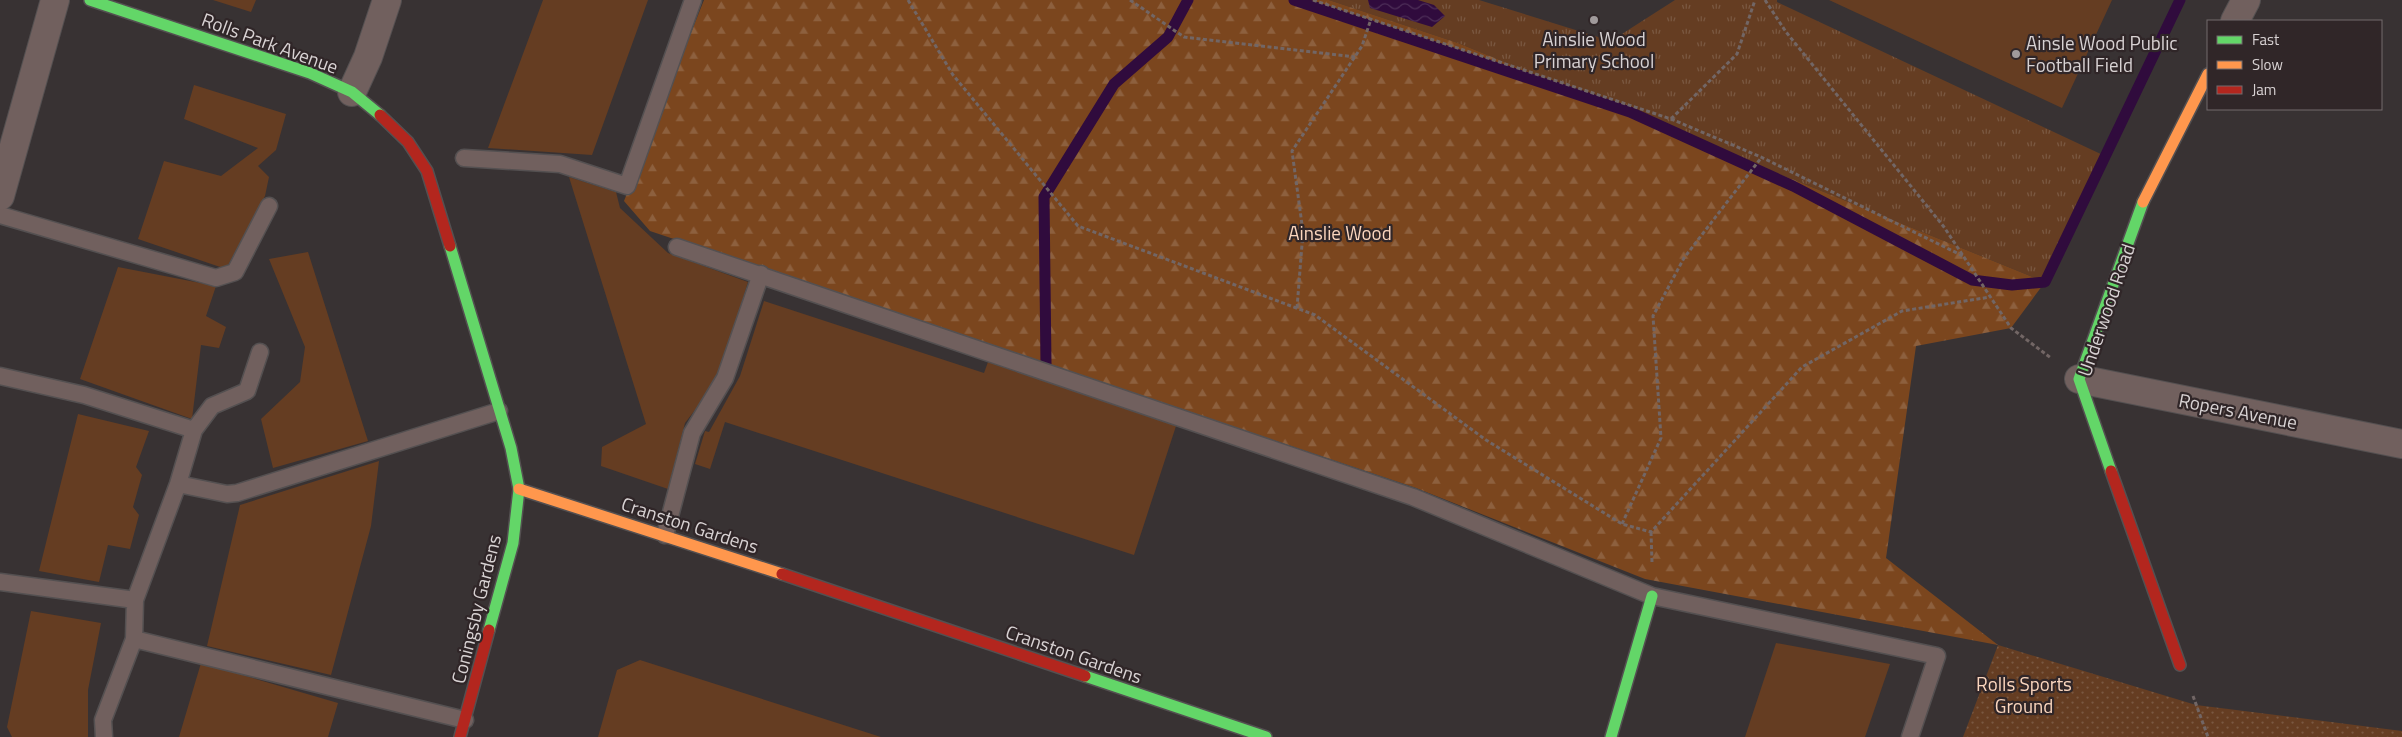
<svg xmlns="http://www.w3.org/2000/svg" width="2402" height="737" font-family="'Titillium Web',sans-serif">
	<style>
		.grass { fill: url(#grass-tufts) }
		.forest { fill: url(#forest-firs) }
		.park { fill: url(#park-dots) }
		.garden { fill: #653d22 }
		.water { fill: url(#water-waves) }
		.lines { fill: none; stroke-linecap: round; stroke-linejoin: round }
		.stream { stroke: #300b3d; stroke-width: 11 }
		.lane-casing { stroke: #545051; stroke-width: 19 }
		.street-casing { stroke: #545051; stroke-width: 30 }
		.fast-casing { stroke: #545051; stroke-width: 14 }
		.slow-casing { stroke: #545051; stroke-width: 14 }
		.jam-casing { stroke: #545051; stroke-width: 14 }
		.path { stroke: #726665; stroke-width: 3; stroke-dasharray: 4 2.5; stroke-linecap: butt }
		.lane { stroke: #71605e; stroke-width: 16 }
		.street { stroke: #71605e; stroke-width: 28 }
		.fast { stroke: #63d668; stroke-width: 11 }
		.slow { stroke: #ff974d; stroke-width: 11 }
		.jam { stroke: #b3261e; stroke-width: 11 }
		.poi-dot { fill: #a09a9b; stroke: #302628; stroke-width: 2 }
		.labels { text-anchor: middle; stroke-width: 4.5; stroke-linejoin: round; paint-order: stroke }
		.poi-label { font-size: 19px; fill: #d8d2d3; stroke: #302628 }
		.street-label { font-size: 19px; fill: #d8d2d3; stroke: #302628 }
		.park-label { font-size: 19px; fill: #fbd6be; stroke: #302628 }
	</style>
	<defs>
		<pattern id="grass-tufts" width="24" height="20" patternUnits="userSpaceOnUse" patternTransform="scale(1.25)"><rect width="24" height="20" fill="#653d22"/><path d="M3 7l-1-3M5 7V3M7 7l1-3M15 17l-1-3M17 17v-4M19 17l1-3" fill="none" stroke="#7a5841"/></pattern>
		<pattern id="forest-firs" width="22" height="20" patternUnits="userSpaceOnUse" patternTransform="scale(1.25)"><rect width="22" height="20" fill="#7b461e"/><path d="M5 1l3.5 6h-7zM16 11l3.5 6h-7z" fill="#8d603e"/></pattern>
		<pattern id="park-dots" width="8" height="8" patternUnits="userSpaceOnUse" patternTransform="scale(1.25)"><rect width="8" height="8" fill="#653d22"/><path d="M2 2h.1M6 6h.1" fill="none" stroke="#7a5841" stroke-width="1.8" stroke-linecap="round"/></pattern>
		<pattern id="water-waves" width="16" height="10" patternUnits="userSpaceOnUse" patternTransform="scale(1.25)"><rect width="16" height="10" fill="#300b3d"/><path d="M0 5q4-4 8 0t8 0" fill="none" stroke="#4d2e58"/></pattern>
	</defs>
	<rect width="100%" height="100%" fill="#383233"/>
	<path class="grass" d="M1329 0H1479L1611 41 1675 0H1777V2L2105 156 2045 282 1458 43Z"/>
	<path class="forest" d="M704 0H1329L1458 43 2045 282 2011 328 1916 346 1886 558 1998 645 1645 579 1416 488 650 231 624 201Z"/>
	<path class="park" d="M1998 645 2196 705 2402 731V737H1963Z"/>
	<path class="garden" d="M213 0H256L251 12Z
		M543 0H648L592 155 488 148Z
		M1829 0H2112L2062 108Z
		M194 85 286 114 276 150 258 166 269 177 265 196 226 269 138 239 164 161 221 176 258 148 184 119Z
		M569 177 616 192 620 208 668 253 748 282 725 357 708 393 685 423 668 489 601 466 602 447 646 424Z
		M308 252 368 441 273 468 261 419 300 382 305 347 269 259Z
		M118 267 216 286 206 316 226 327 219 348 201 345 192 419 80 379Z
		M764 301 984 373 988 362 1176 426 1134 555 725 422 710 469 695 464 705 431 709 432 740 376Z
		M78 414 149 431 136 467 142 475 133 507 139 515 130 549 108 545 99 582 39 571Z
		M379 461 371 526 331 675 207 646 240 505Z
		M31 611 101 623 88 690V737H12L7 727Z
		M1776 643 1890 664 1865 737H1745Z
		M640 660 881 737H598L617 670Z
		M201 663 338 703 328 737H179Z"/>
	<path class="water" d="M1368 0H1418L1434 5 1445 16 1432 27 1370 8Z"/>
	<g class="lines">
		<path class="stream" d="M1294 0 1630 112 1793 186 1972 280 2012 285 2045 282 2180 0
			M1046 364 1044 197 1114 84 1168 37 1188 0"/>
		<defs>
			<path id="lane" d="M464 158 560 164 627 186 693 0
				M0 215 216 278 235 272 269 206
				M677 247 1413 497 1652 596 1937 656 1910 737
				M0 376 84 395 194 430
				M178 484 227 494 237 493 499 411
				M665 535 692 433 725 378 761 274
				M0 582 135 600
				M134 639 465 720
				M104 737 103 720 134 639 135 600 178 484 194 430 212 406 247 391 260 352"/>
			<path id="street" d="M2235 21 2246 0
				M352 92 368 57 387 0
				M0 196 55 0
				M2079 379 2402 444"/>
			<path id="fast" d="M90 0 310 73 352 92 380 115
				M450 246 511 448 519 489 513 543 489 630
				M2111 471 2079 379 2143 202
				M1085 676 1266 737
				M1611 737 1652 596"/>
			<path id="slow" d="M2143 202 2208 74
				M519 489 782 574"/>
			<path id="jam" d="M380 115 408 142 427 171 450 246
				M2111 471 2180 665
				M782 574 1085 676
				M460 737 489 630"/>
		</defs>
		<use href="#lane" class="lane-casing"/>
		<use href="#street" class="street-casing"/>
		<use href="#fast" class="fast-casing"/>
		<use href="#slow" class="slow-casing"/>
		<use href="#jam" class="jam-casing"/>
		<path class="path" d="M908 0 953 75 1078 226 1315 315 1486 440 1622 524 1651 532 1802 367 1902 311 1990 297
			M1130 0 1184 37 1355 57
			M1313 0 1671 119 1761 157 1963 256
			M1765 0 1786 32 1944 227 2011 328 2051 358
			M1671 119 1737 54 1755 0
			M1297 308 1303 232 1292 151 1362 46 1371 19
			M1622 524 1661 438 1653 316 1684 258 1761 158
			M1651 532 1652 562
			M2193 696 2208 737"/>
		<use href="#lane" class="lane"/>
		<use href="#street" class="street"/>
		<use href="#fast" class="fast"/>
		<use href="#slow" class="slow"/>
		<use href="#jam" class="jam"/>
	</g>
	<g class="poi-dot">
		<circle cx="1594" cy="20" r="5"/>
		<circle cx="2016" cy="54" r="5"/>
	</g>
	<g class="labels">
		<g class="poi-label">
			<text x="1594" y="46">Ainslie Wood<tspan x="1594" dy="22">Primary School</tspan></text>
			<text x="2026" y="50" text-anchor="start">Ainsle Wood Public<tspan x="2026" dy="22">Football Field</tspan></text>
		</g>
		<g class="street-label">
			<text transform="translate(270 43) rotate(20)" y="7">Rolls Park Avenue</text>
			<text transform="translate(2106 310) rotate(-71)" y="7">Underwood Road</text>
			<text transform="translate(2238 411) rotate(11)" y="7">Ropers Avenue</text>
			<text transform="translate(690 525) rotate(18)" y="7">Cranston Gardens</text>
			<text transform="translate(476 609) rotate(-76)" y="7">Coningsby Gardens</text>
			<text transform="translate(1074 654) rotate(19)" y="7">Cranston Gardens</text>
		</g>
		<g class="park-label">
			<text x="1340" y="240">Ainslie Wood</text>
			<text x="2024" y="691">Rolls Sports<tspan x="2024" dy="22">Ground</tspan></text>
		</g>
	</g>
	<rect x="2207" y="20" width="175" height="90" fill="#302628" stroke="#736b6c"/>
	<rect x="2217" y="36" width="25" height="8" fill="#63d668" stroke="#736b6c"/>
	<text x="2252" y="45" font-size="15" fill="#d8d2d3">Fast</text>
	<rect x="2217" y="61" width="25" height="8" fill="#ff974d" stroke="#736b6c"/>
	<text x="2252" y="70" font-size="15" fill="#d8d2d3">Slow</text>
	<rect x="2217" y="86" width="25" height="8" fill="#b3261e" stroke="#736b6c"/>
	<text x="2252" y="95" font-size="15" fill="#d8d2d3">Jam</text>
</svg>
